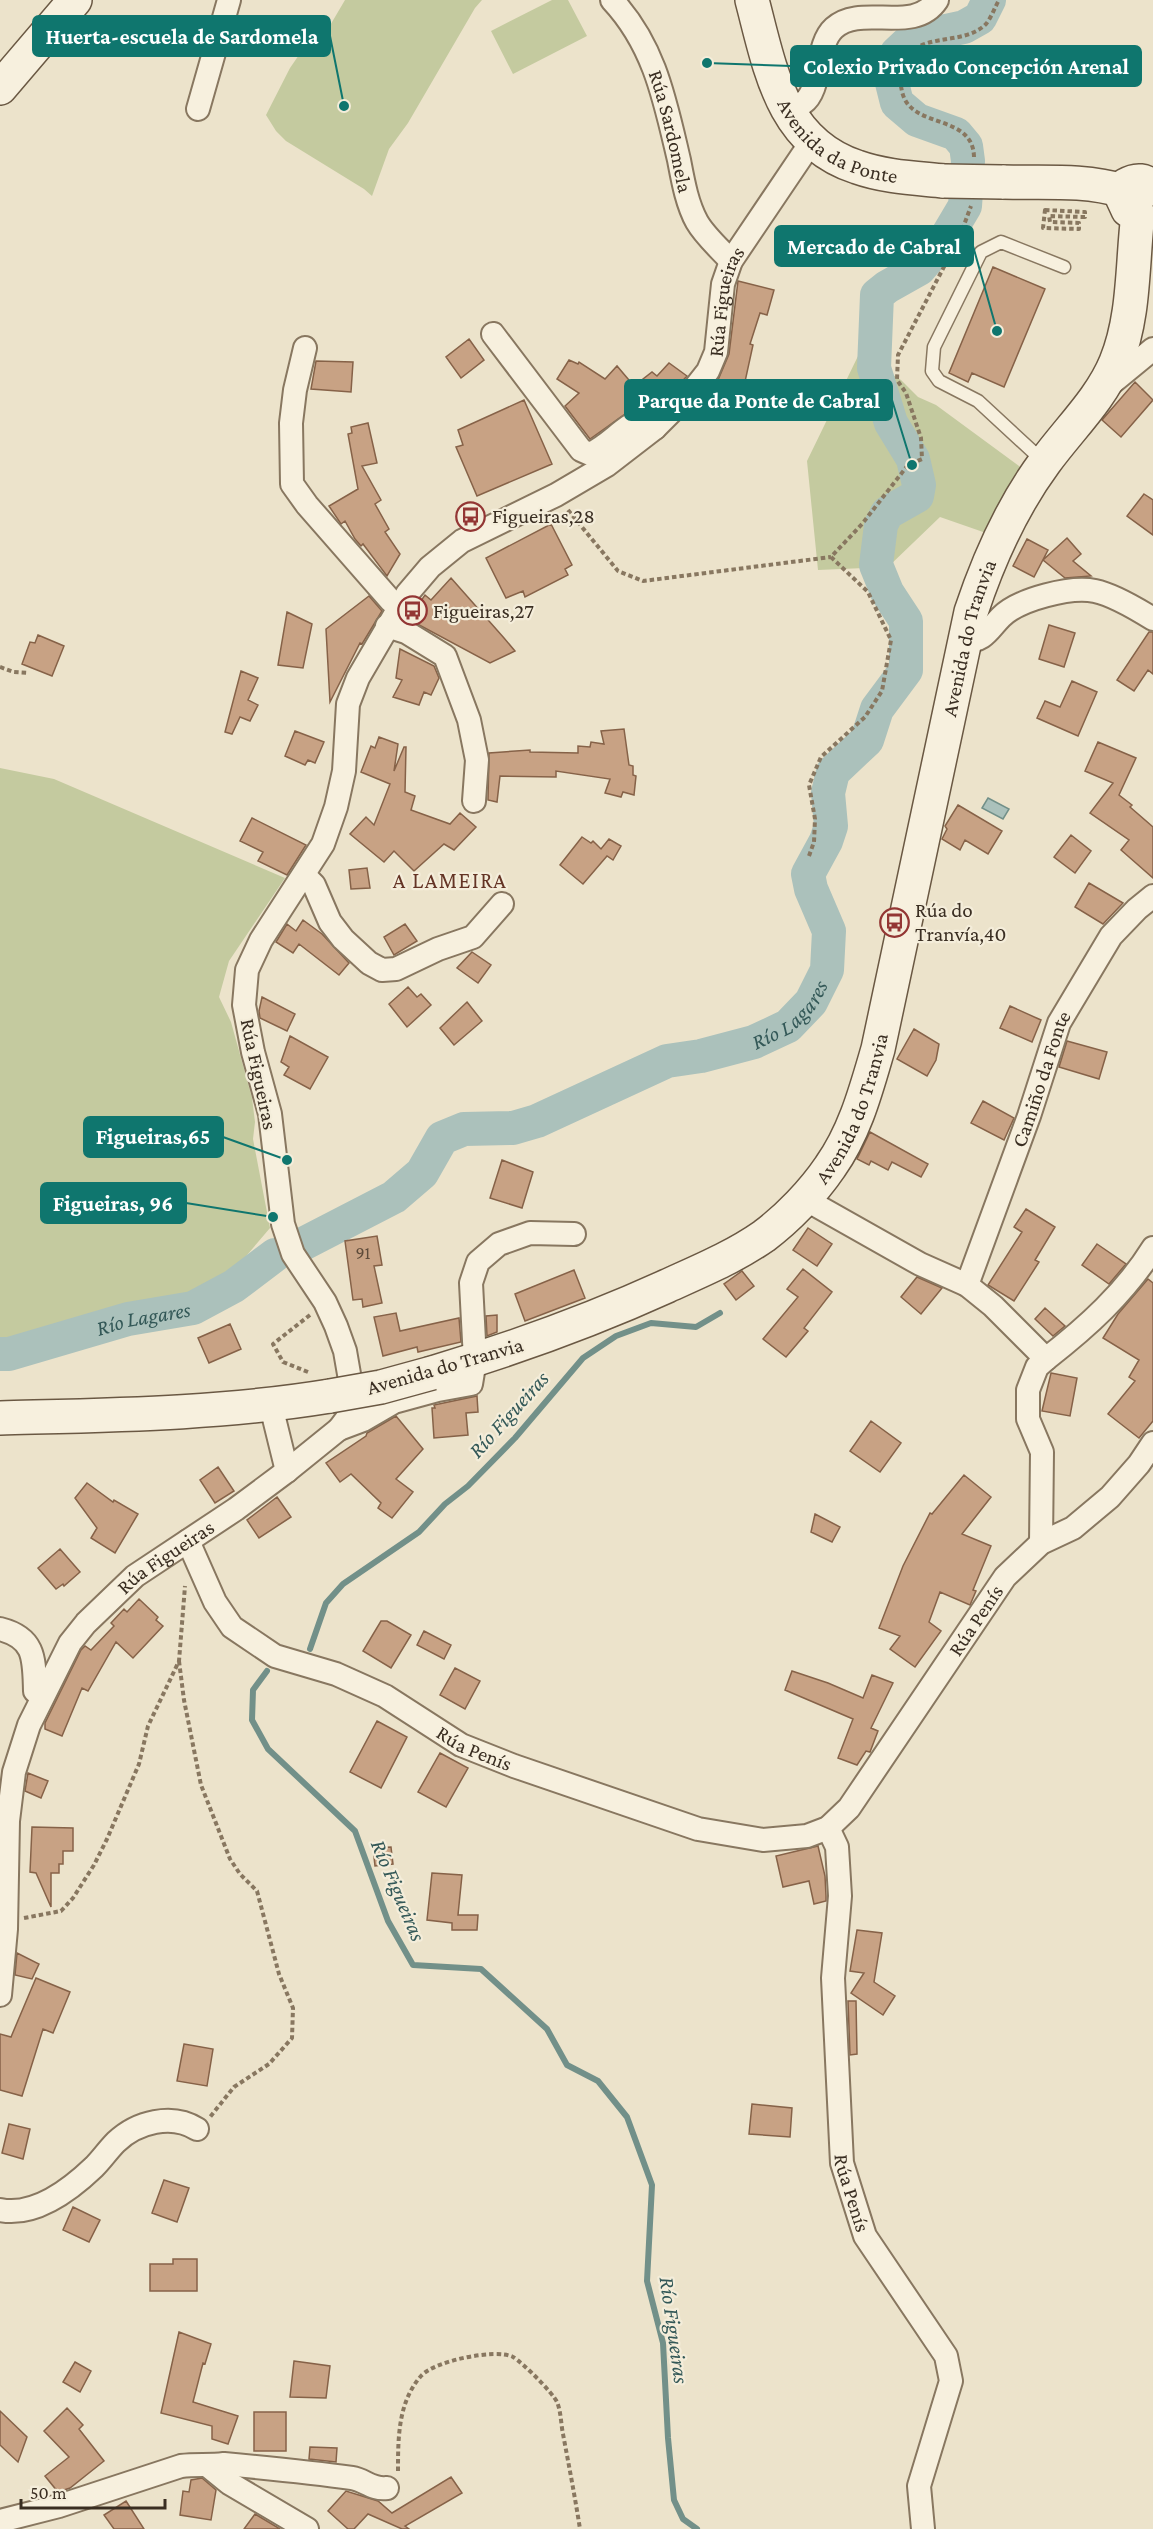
<svg xmlns="http://www.w3.org/2000/svg" width="1153" height="2529" font-family="'Crimson Pro',serif">
	<style>
		.green { fill: #c4ca9f }
		.water { fill: #abc1bb; stroke: #729089; stroke-width: 1.5 }
		.lines { fill: none; stroke-linecap: round; stroke-linejoin: round }
		.stream { stroke: #729089; stroke-width: 6 }
		.river { stroke: #abc1bb; stroke-width: 34 }
		.building { fill: #c8a284; stroke: #866248; stroke-width: 1.5 }
		.lane-casing { stroke: #887760; stroke-width: 15 }
		.street-casing { stroke: #887760; stroke-width: 26 }
		.secondary-casing { stroke: #6a5843; stroke-width: 36 }
		.path { stroke: #887760; stroke-width: 4; stroke-dasharray: 4.5 3; stroke-linecap: butt }
		.lane { stroke: #f7f0de; stroke-width: 12 }
		.street { stroke: #f7f0de; stroke-width: 22 }
		.secondary { stroke: #f7f0de; stroke-width: 33 }
		.secondary-bridge-casing { stroke: #6a5843; stroke-width: 36; stroke-linecap: butt }
		.secondary-bridge { stroke: #f7f0de; stroke-width: 33 }
		.labels { text-anchor: middle; stroke-width: 4.5; stroke-linejoin: round; paint-order: stroke }
		.number-label { font-size: 18px; fill: #5e4b3a }
		.street-label { font-size: 21px; fill: #3a2e22; stroke: #f4edda }
		.poi-label { font-size: 21px; fill: #3a2e22; stroke: #f4edda; text-anchor: start }
		.neighbourhood-label { font-size: 22px; letter-spacing: 1.5px; fill: #643425; stroke: #f4edda }
		.water-label { font-size: 22px; font-style: italic; fill: #335857; stroke: #f4edda }
		.leader { fill: none; stroke: #0f766e; stroke-width: 2 }
		.callout-dot { fill: #0f766e; stroke: #f4edda; stroke-width: 2 }
		.callout { fill: #0f766e; stroke: #0f766e; stroke-width: 2 }
		.callout-label { font-size: 22px; text-anchor: middle; font-weight: bold; fill: #fff }
	</style>
	<rect width="100%" height="100%" fill="#ece3cb"/>
	<path class="green" d="M345 0H482L475 8 408 123 389 149 372 196 364 189 286 141 276 131 266 115 290 68 301 52 325 34Z
		M552 0H568L587 36 513 74 491 31Z
		M859 354 901 380 918 397 936 405 1023 469 986 533 940 517 888 567 818 570 807 461Z
		M0 768 54 779 285 878 229 961 219 997 231 1022 252 1098 255 1122 253 1139 270 1228 236 1268 213 1285 193 1297 170 1302 142 1303 35 1334 0 1341Z"/>
	<path class="water" d="M988 798 1009 809 1003 819 982 808Z"/>
	<g class="lines">
		<path class="stream" d="M310 1649 326 1603 343 1584 419 1532 445 1504 468 1486 515 1438 583 1358 616 1336 651 1323 696 1327 720 1313
			M267 1671 253 1690 252 1720 268 1749 355 1831 388 1921 413 1965 481 1969 547 2029 567 2065 598 2081 627 2117 652 2185 647 2281 663 2343 668 2438 674 2500 683 2519 697 2529"/>
		<g class="river">
			<path id="s1" d="M301 1245 394 1197 422 1173 442 1138 464 1129 513 1128 537 1121 667 1061 701 1056 754 1042 788 1026 811 1002 827 970 829 931 811 889 808 874 826 841 831 826 828 793 833 772 867 740 877 709 906 670V621L887 592 876 565 881 525 887 513 917 496 919 485 913 459 891 423 874 368 877 295 887 287 919 269 946 238 965 206 968 161 966 146 956 134 917 120 897 103 892 83 897 53 913 38 964 27 980 18 989 0"/>
			<path id="s2" d="M0 1354H9L128 1319 193 1308 234 1286 275 1255"/>
		</g>
	</g>
	<path class="building" d="M993 267 1045 289 1004 387 972 373 968 382 949 373Z
		M738 281 774 290 767 315 760 313 750 344 753 345 741 400 714 396 718 380 729 354Z
		M469 339 484 360 461 378 446 357Z
		M569 360 578 364 579 362 605 379 617 366 634 386 652 372 657 376 669 363 687 376 673 391 666 385 590 439 565 406 579 393 557 379Z
		M316 361 353 362 351 392 311 389Z
		M1135 382 1153 400 1121 437 1102 420Z
		M524 400 552 464 477 496 456 447 463 445 458 430Z
		M368 423 377 463 362 466 381 500 375 504 389 529 385 532 400 554 387 576 363 544 361 546 355 539 345 521 341 524 329 506 358 489 348 434 352 433 351 427Z
		M1144 494 1153 500V535L1127 516Z
		M551 524 572 565 565 569 568 575 525 597 523 591 506 598 486 558Z
		M1067 538 1081 554 1073 561 1091 576 1065 578 1043 560Z
		M1027 539 1048 550 1034 577 1013 566Z
		M451 578 504 638 515 651 490 663 408 619 425 595 431 600Z
		M369 596 382 611 362 644 360 643 330 702 326 629Z
		M287 612 312 624 303 668 278 665Z
		M1049 625 1075 633 1064 667 1039 659Z
		M1149 632H1153V674L1148 670 1134 691 1117 680Z
		M38 635 64 646 52 676 22 664 30 642 35 643Z
		M400 649 434 666 439 678 431 695 424 692 419 705 393 697 402 680 396 678Z
		M241 671 258 678 248 700 258 705 250 721 240 717 232 734 225 732Z
		M1072 681 1097 692 1078 736 1037 718 1045 701 1060 707Z
		M624 729 629 765 633 766V775L636 776 634 795 623 792 621 797 605 793 610 779 556 771V777L500 776 497 802 488 800 489 753 530 750V752L578 753V746L590 747 591 742 604 744 601 731Z
		M295 731 324 742 315 763 308 760 305 765 285 756Z
		M379 737 398 744 394 771 404 747H406L405 792 415 796 411 810 450 824 460 813 476 827 454 850 444 844 414 871 394 851 384 862 350 834 366 817 374 825 390 784 361 772 371 746 375 748Z
		M1098 742 1136 758 1119 795 1132 805 1130 807 1153 827V878L1121 850 1129 840 1090 813 1113 783 1085 771Z
		M958 805 1002 831 988 854 965 840 960 850 942 839 947 829 945 826Z
		M252 818 306 845 287 875 258 861 263 852 240 841Z
		M1071 835 1091 851 1075 873 1054 857Z
		M582 837 591 843 593 841 601 849 609 839 621 846 613 860 607 856 583 884 560 865Z
		M367 868 370 888 351 889 349 870Z
		M1089 883 1123 903 1103 924 1075 907Z
		M303 920 322 934 349 963 339 975 299 944 293 953 276 942 287 924 296 931Z
		M405 924 417 941 394 955 384 937Z
		M472 952 491 965 478 983 457 968Z
		M408 987 417 997 421 994 431 1005 407 1027 389 1004Z
		M262 997 295 1014 287 1031 260 1018 259 1011Z
		M467 1002 482 1021 454 1045 440 1028Z
		M1010 1006 1041 1020 1032 1042 1000 1028Z
		M914 1029 939 1044 936 1060 927 1076 897 1059Z
		M290 1036 328 1057 310 1089 284 1075 289 1067 281 1062Z
		M1067 1041 1107 1052 1099 1079 1059 1067Z
		M983 1101 1014 1118 1004 1140 971 1123Z
		M870 1132 928 1164 921 1177 892 1162 888 1170 871 1161 869 1165 857 1159Z
		M502 1160 533 1172 522 1208 490 1198Z
		M1026 1209 1055 1227 1035 1260 1039 1262 1014 1301 988 1285 1022 1232 1014 1227Z
		M808 1228 832 1244 817 1266 793 1250Z
		M377 1236 382 1265 374 1266 382 1303 363 1307 362 1299 353 1300 345 1241Z
		M1097 1244 1126 1264 1109 1284 1082 1265Z
		M803 1269 832 1292 804 1328 808 1331 786 1357 763 1339 798 1297 787 1289Z
		M574 1270 585 1298 525 1321 515 1294Z
		M742 1271 754 1286 736 1300 724 1284Z
		M917 1277 942 1288 921 1314 901 1297Z
		M1148 1279 1153 1283V1421L1139 1438 1108 1414 1135 1381 1129 1377 1139 1360 1103 1338 1118 1314Z
		M1045 1308 1065 1326 1053 1336 1035 1319Z
		M396 1313 400 1331 459 1318 461 1342 418 1352 417 1347 383 1356 374 1317Z
		M497 1315V1332L487 1336 486 1316Z
		M230 1324 241 1349 209 1363 198 1338Z
		M1051 1373 1077 1378 1070 1416 1042 1411Z
		M477 1396 478 1412 466 1413 468 1435 434 1438 432 1408H435L434 1405Z
		M396 1416 423 1449 396 1479 413 1492 392 1518 378 1508 381 1503 351 1474 340 1482 326 1463 366 1436 367 1433Z
		M871 1421 901 1443 880 1472 850 1451Z
		M218 1467 234 1491 215 1503 200 1480Z
		M964 1475 991 1497 962 1534 991 1546 973 1590 976 1591 970 1605 940 1592 929 1622 941 1631 915 1667 890 1649 900 1636 879 1628 903 1566 930 1513 932 1514Z
		M87 1483 113 1502 114 1500 138 1514 115 1553 91 1538 97 1528 75 1498Z
		M277 1497 291 1517 259 1538 247 1520Z
		M815 1514 840 1527 832 1542 811 1532Z
		M60 1549 80 1572 64 1586 63 1584 56 1589 38 1568Z
		M139 1599 158 1617 156 1620 163 1626 133 1658 116 1642 88 1691 82 1688 62 1736 45 1729V1723L81 1650 85 1646 91 1650 114 1626 111 1623 124 1609 127 1612Z
		M381 1621H387L411 1635 391 1668 363 1651Z
		M424 1631 451 1645 444 1659 417 1645Z
		M455 1668 480 1681 465 1709 440 1695Z
		M792 1671 828 1683 863 1698 872 1675 893 1683 871 1728 878 1731 870 1752 866 1751 857 1765 838 1758 853 1719 785 1690Z
		M377 1721 407 1737 381 1788 350 1772Z
		M440 1753 468 1768 446 1807 418 1792Z
		M28 1773 48 1781 41 1798 25 1791Z
		M32 1827 73 1828V1851H63V1864H59V1873H51V1907L36 1873 30 1872Z
		M818 1846 825 1876 826 1896V1901L814 1904 809 1881 783 1887 776 1856Z
		M391 1847 393 1864 375 1866 373 1848Z
		M432 1873 462 1875 458 1915H478L477 1930H452V1923L427 1920Z
		M857 1930 882 1933 874 1982 895 1996 883 2015 851 1993 864 1973 850 1971Z
		M17 1953 39 1964 32 1979 15 1975Z
		M36 1978 70 1992 53 2033 43 2029 22 2096 0 2090V2034L11 2037Z
		M848 2001H856L857 2054 850 2055Z
		M184 2044 213 2049 207 2086 177 2081Z
		M752 2104 792 2108 790 2137 749 2134Z
		M9 2124 30 2129 23 2159 2 2153Z
		M164 2180 189 2188 177 2222 152 2213Z
		M73 2207 100 2220 89 2242 63 2230Z
		M173 2259H197V2291H150V2264H173Z
		M179 2332 211 2344 205 2364 203 2363 193 2402 238 2416 228 2444 212 2439V2426L161 2413Z
		M294 2361 330 2366 326 2398 290 2397Z
		M75 2362 91 2371 80 2392 63 2382Z
		M67 2408 83 2425 79 2429 104 2461 70 2488 58 2492 45 2476 69 2457 44 2431Z
		M0 2411 27 2437 18 2462 0 2445Z
		M254 2412H286V2451H254Z
		M310 2447 337 2448 336 2462 309 2459Z
		M451 2477 462 2493 405 2526 409 2529H402L368 2514 354 2529H348L328 2511 346 2491 378 2501 392 2513Z
		M202 2478 216 2490 211 2520 180 2515 183 2491 189 2492 191 2480Z
		M126 2501 144 2529H114L104 2515Z
		M255 2514 280 2529H244Z"/>
	<g class="lines">
		<defs>
			<path id="lane" d="M1044 462 978 401 939 381 932 371 934 347 981 252 1001 242 1064 267"/>
			<g id="street">
				<path id="s3" d="M612 0C655 46 665 101 679 160 683 181 687 204 697 222 705 236 720 249 731 261"/>
				<path d="M198 109 229 0"/>
				<path d="M786 109C791 107 799 106 803 103 822 90 815 45 834 28 861 3 914 35 937 0"/>
				<path d="M493 334 581 450 590 454C610 445 623 426 643 419L655 428"/>
				<path d="M305 348 295 390 291 423 292 484 307 505 391 601 401 604"/>
				<path d="M1108 386 1153 349"/>
				<path d="M387 626 406 632 445 656 469 720 477 760 474 801"/>
				<path d="M965 641C985 641 988 630 1001 617 1019 599 1071 586 1095 591 1114 595 1137 609 1153 619"/>
				<path d="M304 875 314 885 330 922 343 939 369 963 382 970 396 969 438 949 473 937 502 904"/>
				<path d="M803 1198 920 1264 967 1285 993 1306 1046 1359 1037 1367 1028 1390V1419L1042 1452 1041 1543"/>
				<path id="s4" d="M967 1285 1029 1116 1059 1023 1111 936 1137 909 1153 896"/>
				<path d="M1046 1359C1087 1327 1125 1293 1153 1248"/>
				<path d="M271 1406 287 1471"/>
				<path d="M339 1429 363 1420 394 1402 438 1390 471 1384 475 1360 471 1283 478 1262 499 1244 530 1233 574 1234"/>
				<path id="s5" d="M188 1541 215 1602 232 1627 275 1656 336 1674 385 1696 461 1745 514 1766 698 1829 763 1840 807 1836 828 1828 849 1808 1005 1577 1041 1543 1073 1528 1110 1497 1139 1464 1153 1443"/>
				<path d="M0 1629C36 1638 34 1660 35 1691L42 1696"/>
				<path id="s6" d="M828 1828 837 1847 840 1896 833 1978 842 2163 865 2236 946 2356 951 2381 919 2486 923 2529"/>
				<path id="s7" d="M0 1995 6 1929 8 1821 14 1772 29 1725 70 1643 86 1623 135 1576 236 1509 287 1471 339 1429 351 1413 353 1397 345 1351 336 1326 325 1302 293 1254 283 1224 270 1114 253 1052 244 1005 247 970 261 940 323 844 336 807 344 771 348 704 358 678 407 594 430 567 462 541 556 495 607 465 655 428 693 390 708 371 716 352 723 284 731 261 812 141"/>
				<path d="M0 2210C35 2217 71 2189 94 2167 102 2159 108 2150 116 2142 137 2122 172 2113 197 2129"/>
				<path d="M208 2466 229 2483 307 2529"/>
				<path d="M0 2521 59 2506 181 2466C196 2464 209 2466 224 2464 267 2468 309 2472 352 2478 365 2480 372 2490 387 2488"/>
			</g>
			<g id="secondary">
				<path id="s8" d="M752 0C770 68 781 142 857 167 885 177 915 178 944 181"/>
				<path d="M0 88 75 0"/>
				<path d="M1002 182C1042 183 1085 179 1123 191"/>
				<path d="M1128 210 1122 197 1126 185C1136 179 1146 179 1153 189"/>
				<path id="s9" d="M432 1373C512 1349 590 1321 667 1286 700 1271 734 1257 764 1236 788 1218 813 1192 830 1167 855 1132 866 1090 878 1049L971 612C989 558 1011 508 1045 462 1069 429 1101 399 1116 362 1135 316 1132 262 1138 214"/>
				<path d="M0 1418C111 1415 220 1414 330 1396"/>
			</g>
		</defs>
		<use href="#lane" class="lane-casing"/>
		<use href="#street" class="street-casing"/>
		<use href="#secondary" class="secondary-casing"/>
		<path class="path" d="M974 157C973 114 914 129 903 95 900 85 900 79 903 69 912 28 961 49 986 24 991 18 995 7 999 0
			M1045 210 1085 212V217L1049 216 1050 222 1079 223V229L1043 228Z
			M568 510 618 571 643 581 831 557
			M0 667 14 672 29 673
			M809 856 814 842 815 819 809 785 821 757 865 717 882 691 891 640 868 592 831 557 862 524 908 465 922 459 921 438 906 393 897 380 898 355 960 236 971 206
			M308 1372 283 1362 273 1344 310 1315
			M179 1661 184 1700 201 1785 230 1859 240 1874 257 1891 279 1974 293 2008 292 2038 269 2064 234 2087 210 2117
			M24 1918 61 1911 73 1898 94 1865 107 1839 139 1764 148 1726 179 1661 185 1586
			M398 2471C398 2438 398 2402 421 2376 434 2361 496 2348 513 2357 522 2362 553 2393 557 2402 561 2411 561 2425 563 2434 569 2466 575 2497 580 2529"/>
		<use href="#lane" class="lane"/>
		<use href="#street" class="street"/>
		<use href="#secondary" class="secondary"/>
		<defs>
			<path id="secondary-bridge" d="M944 181 1002 182
				M330 1396 381 1387 432 1373"/>
		</defs>
		<use href="#secondary-bridge" class="secondary-bridge-casing"/>
		<use href="#secondary-bridge" class="secondary-bridge"/>
	</g>
	<defs>
		<symbol id="bus-ring" viewBox="-11 -11 22 22"><circle r="9.5" fill="#f4edda" stroke="#933634" stroke-width="1.5"/><path d="M-5-6H5V4H4V6H2V4H-2V6H-4V4H-5ZM-3.5-4V0h7V-4ZM-3.5 1.2v1.5H-2V1.2ZM2 1.2v1.5H3.5V1.2Z" fill="#933634"/></symbol>
	</defs>
	<g fill-rule="evenodd">
		<use href="#bus-ring" x="454" y="500" width="33" height="33"/>
		<use href="#bus-ring" x="396" y="594" width="33" height="33"/>
		<use href="#bus-ring" x="878" y="906" width="33" height="33"/>
	</g>
	<g class="labels">
		<g class="number-label">
			<text x="363" y="1259">91</text>
		</g>
		<g class="street-label">
			<text dy="7" stroke="none"><textPath href="#s3" startOffset="146">Rúa Sardomela</textPath></text>
			<text dy="7" stroke="none"><textPath href="#s8" startOffset="177">Avenida da Ponte</textPath></text>
			<text dy="7" stroke="none"><textPath href="#s7" startOffset="2060">Rúa Figueiras</textPath></text>
			<text dy="7" stroke="none"><textPath href="#s9" startOffset="1005">Avenida do Tranvia</textPath></text>
			<text transform="translate(259 1074) rotate(78)" y="7">Rúa Figueiras</text>
			<text dy="7" stroke="none"><textPath href="#s4" startOffset="219">Camiño da Fonte</textPath></text>
			<text dy="7" stroke="none"><textPath href="#s9" startOffset="519">Avenida do Tranvia</textPath></text>
			<text transform="translate(445 1366) rotate(-16)" y="7">Avenida do Tranvia</text>
			<text dy="7" stroke="none"><textPath href="#s7" startOffset="494">Rúa Figueiras</textPath></text>
			<text dy="7" stroke="none"><textPath href="#s5" startOffset="996">Rúa Penís</textPath></text>
			<text dy="7" stroke="none"><textPath href="#s5" startOffset="370">Rúa Penís</textPath></text>
			<text dy="7" stroke="none"><textPath href="#s6" startOffset="369">Rúa Penís</textPath></text>
		</g>
		<g class="poi-label">
			<text x="492" y="523">Figueiras,28</text>
			<text x="433" y="618">Figueiras,27</text>
			<text x="915" y="917">Rúa do<tspan x="915" dy="24">Tranvía,40</tspan></text>
		</g>
		<g class="neighbourhood-label">
			<text x="450" y="888">A LAMEIRA</text>
		</g>
		<g class="water-label">
			<text dy="8" stroke="none"><textPath href="#s1" startOffset="558">Río Lagares</textPath></text>
			<text dy="8" stroke="none"><textPath href="#s2" startOffset="148">Río Lagares</textPath></text>
			<text transform="translate(508 1414) rotate(-48)" y="8">Río Figueiras</text>
			<text transform="translate(399 1890) rotate(67)" y="8">Río Figueiras</text>
			<text transform="translate(675 2330) rotate(82)" y="8">Río Figueiras</text>
		</g>
	</g>
	<path class="leader" d="M344 106L330 36M707 63L791 66M997 331L973 246M912 465L892 400M287 1160L223 1137M273 1217L186 1203"/>
	<g class="callout-dot">
		<circle cx="344" cy="106" r="6"/>
		<circle cx="707" cy="63" r="6"/>
		<circle cx="997" cy="331" r="6"/>
		<circle cx="912" cy="465" r="6"/>
		<circle cx="287" cy="1160" r="6"/>
		<circle cx="273" cy="1217" r="6"/>
	</g>
	<g class="callout">
		<rect x="33" y="16" width="297" height="40" rx="6"/>
		<rect x="791" y="46" width="350" height="40" rx="6"/>
		<rect x="775" y="226" width="198" height="40" rx="6"/>
		<rect x="625" y="380" width="267" height="40" rx="6"/>
		<rect x="84" y="1117" width="139" height="40" rx="6"/>
		<rect x="41" y="1183" width="145" height="40" rx="6"/>
	</g>
	<g class="callout-label">
		<text x="182" y="44">Huerta-escuela de Sardomela</text>
		<text x="966" y="74">Colexio Privado Concepción Arenal</text>
		<text x="874" y="254">Mercado de Cabral</text>
		<text x="759" y="408">Parque da Ponte de Cabral</text>
		<text x="153" y="1144">Figueiras,65</text>
		<text x="113" y="1211">Figueiras, 96</text>
	</g>
	<path d="M21 2499v9h144v-9" fill="none" stroke="#3a2e22" stroke-width="3"/>
	<text x="30" y="2499" font-size="18" fill="#3a2e22" stroke="#f4edda" stroke-width="4.5" paint-order="stroke">50 m</text>
</svg>
